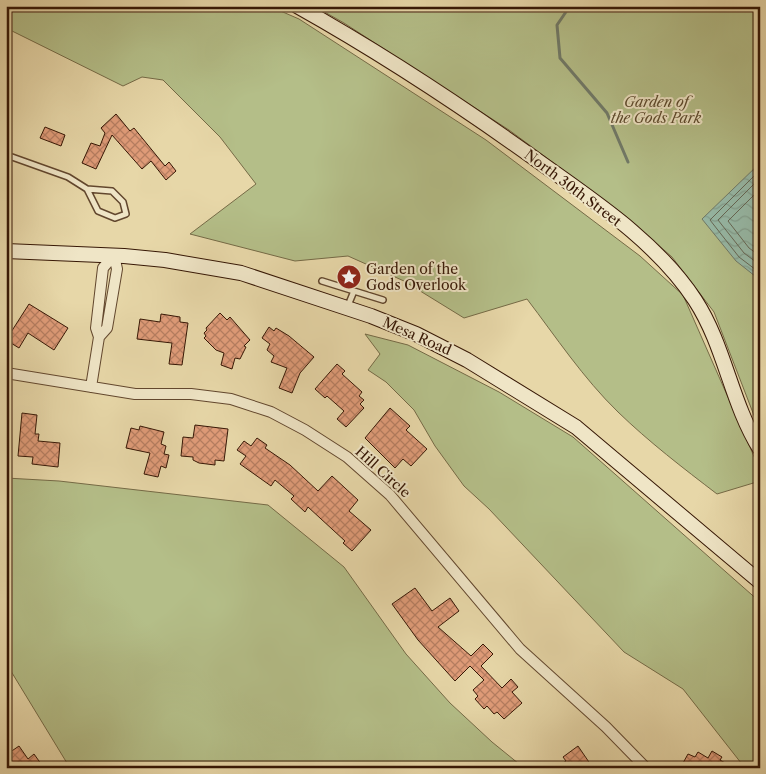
<svg xmlns="http://www.w3.org/2000/svg" width="766" height="774" font-family="'Libre Caslon Text',serif">
	<style>
		.green { fill: #b4be88; stroke: #756a46 }
		.water { fill: url(#water-waves); stroke: #707967 }
		.lines { fill: none; stroke-linecap: round; stroke-linejoin: round }
		.shore { stroke: #666856; stroke-width: 1 }
		.stream { stroke: #707967; stroke-width: 3 }
		.building { fill: url(#building-cross-hatch); stroke: #361705 }
		.lane-casing { stroke: #62472e; stroke-width: 8 }
		.street-casing { stroke: #62472e; stroke-width: 12 }
		.secondary-casing { stroke: #361705; stroke-width: 16 }
		.lane { stroke: #efe5c6; stroke-width: 5 }
		.street { stroke: #efe5c6; stroke-width: 10 }
		.secondary { stroke: #efe5c6; stroke-width: 14 }
		.labels { text-anchor: middle; stroke-width: 4; stroke-linejoin: round; paint-order: stroke }
		.park-label { font-size: 14px; font-style: italic; fill: #5c492c; stroke: #efe5c6 }
		.street-label { font-size: 14px; fill: #361705; stroke: #efe5c6 }
		.poi-label { font-size: 14px; fill: #361705; stroke: #efe5c6; text-anchor: start }
	</style>
	<defs>
		<pattern id="water-waves" width="16" height="10" patternUnits="userSpaceOnUse" patternTransform="scale(1.25)"><rect width="16" height="10" fill="#97baa8"/><path d="M0 5q4-4 8 0t8 0" fill="none" stroke="#839f8f"/></pattern>
		<pattern id="building-cross-hatch" width="8" height="8" patternUnits="userSpaceOnUse" patternTransform="scale(1.25)"><rect width="8" height="8" fill="#e09c79"/><path d="M0 0l8 8M0 8l8-8" fill="none" stroke="#b67e61"/></pattern>
	</defs>
	<rect width="100%" height="100%" fill="#e7d7a8"/>
	<filter id="stains"><feTurbulence type="fractalNoise" baseFrequency=".004" numOctaves="4"/><feColorMatrix values="0 0 0 0 .2 0 0 0 0 .09 0 0 0 0 .02 0 0 0 .5 -.17"/></filter>
	<radialGradient id="worn" r=".72"><stop offset=".6" stop-color="#630" stop-opacity="0"/><stop offset="1" stop-color="#630" stop-opacity=".3"/></radialGradient>
	<path class="green" d="M6 6H269L299 19 486 140 640 256 683 295 760 470V481L717 494C683 468 649 442 618 412 583 378 556 337 527 299L464 318 404 281 348 256 295 261 190 234 256 184 220 137 163 80 142 77 123 86 6 28Z
		M314 6H760V431L714 312 672 257 624 215 509 130 344 23Z
		M365 334 408 345 499 392 573 437 760 602V768H745L683 689 624 652 489 509 464 486 435 446 414 410 386 382 368 370 380 354Z
		M6 478 59 481 268 505 344 567 406 654 450 703 492 742 524 768H70L6 663Z"/>
	<path class="water" d="M760 163V280L736 261 702 219Z"/>
	<g class="lines">
		<path class="shore" d="M760 170 710 220 739 257 760 273
			M760 178 718 220 744 253 760 265
			M760 189 728 221 749 248 760 256"/>
		<path class="stream" d="M570 6 557 25 560 58 607 113 628 162"/>
	</g>
	<path class="building" d="M116 114 130 131 134 128 165 166 169 162 176 171 166 180 151 161 142 169 112 135 96 169 82 163 91 143 100 146 105 133 101 128Z
		M45 127 65 135 61 146 40 138Z
		M29 304 68 328 54 350 28 333 19 348 6 340Z
		M220 313 227 320 230 317 250 340 244 346 246 347 240 359 235 358 232 369 221 365 224 353 216 350 204 338 206 336 204 333 207 330 206 328Z
		M161 314 180 317V322L188 323 182 365 169 364 172 343 137 339 140 319 160 322Z
		M269 327 274 331 276 328 289 336 314 357 300 373 292 393 279 388 287 368 271 362 274 356 267 350 270 344 262 338Z
		M337 364 345 371 342 374 362 392 359 396 364 400 360 404 364 408 346 427 337 419 344 411 327 396 325 398 315 389Z
		M390 408 410 426 406 430 427 449 411 466 403 459 395 468 365 438Z
		M22 413 37 415 35 434H39L38 441 60 443 58 467 32 464 33 457 18 456Z
		M195 425 228 429 224 461 215 460V465L199 463 193 460V457L181 456 183 437 193 438Z
		M140 426 164 432 161 444 166 446 164 454 169 455 166 468 161 466 158 477 144 474 150 453 126 448 131 428 139 430Z
		M257 438 267 445 265 448 290 465 318 491 332 476 358 500 349 511 371 530 352 551 343 543 345 541 308 507 305 512 291 499 294 496 275 480 271 486 240 464 246 456 237 450 244 441 251 446Z
		M415 588 432 611 450 598 459 611 438 627 471 656 483 644 493 654 481 666 502 688 511 679 518 687 512 692 522 703 504 719 497 712 494 714 487 706 484 709 475 699 478 696 473 690 484 680 470 666 455 681 418 640 392 604Z
		M19 746 28 759 34 754 44 768H6L11 763 6 755Z
		M578 746 593 768H556L566 761 563 757Z
		M712 751 722 757 720 760 734 768H691L683 763 688 754 695 757 698 752 708 758Z"/>
	<g class="lines">
		<defs>
			<path id="lane" d="M6 158 12 157 68 177 87 189 112 191 123 202 126 214 115 218 98 211 87 189
				M322 281 354 291
				M347 308 354 291 383 300"/>
			<path id="street" d="M99 337 96 328 103 268 114 255
				M6 373 135 394H191L231 399 271 412 305 430 347 457 390 495 520 649 606 727 646 768
				M91 387 99 337 107 328 117 269 114 255"/>
			<path id="secondary" d="M297 6C381 53 460 105 538 161 594 201 657 242 695 300 725 346 731 403 760 449
				M6 251 124 256 165 260 241 273 371 316 416 334 467 360 576 427 760 582"/>
		</defs>
		<use href="#lane" class="lane-casing"/>
		<use href="#street" class="street-casing"/>
		<use href="#secondary" class="secondary-casing"/>
		<use href="#lane" class="lane"/>
		<use href="#street" class="street"/>
		<use href="#secondary" class="secondary"/>
	</g>
	<defs>
		<symbol id="sight-disc" viewBox="-11 -11 22 22"><circle r="9.5" fill="#8f2418" stroke="#efe5c6"/><path d="M0-6L1.8-2.2L6-1.7L2.9 1.2L3.7 5.4L0 3.3L-3.7 5.4L-2.9 1.2L-6-1.7L-1.8-2.2Z" fill="#fff"/></symbol>
	</defs>
	<g fill-rule="evenodd">
		<use href="#sight-disc" x="335" y="263" width="28" height="28"/>
	</g>
	<g class="labels">
		<g class="park-label">
			<text x="656" y="107">Garden of<tspan x="656" dy="16">the Gods Park</tspan></text>
		</g>
		<g class="street-label">
			<text transform="translate(573 188) rotate(37)" y="5">North 30th Street</text>
			<text transform="translate(417 336) rotate(24)" y="5">Mesa Road</text>
			<text transform="translate(383 472) rotate(42)" y="5">Hill Circle</text>
		</g>
		<g class="poi-label">
			<text x="366" y="274">Garden of the<tspan x="366" dy="16">Gods Overlook</tspan></text>
		</g>
	</g>
	<rect width="766" height="774" fill="none" stroke="#e7d7a8" stroke-width="25"/>
	<rect x="8" y="8" width="751" height="759" fill="none" stroke="#361705" stroke-width="2.5"/>
	<rect x="12" y="12" width="741" height="749" fill="none" stroke="#361705"/>
	<rect width="100%" height="100%" filter="url(#stains)"/>
	<rect width="100%" height="100%" fill="url(#worn)"/>
</svg>
